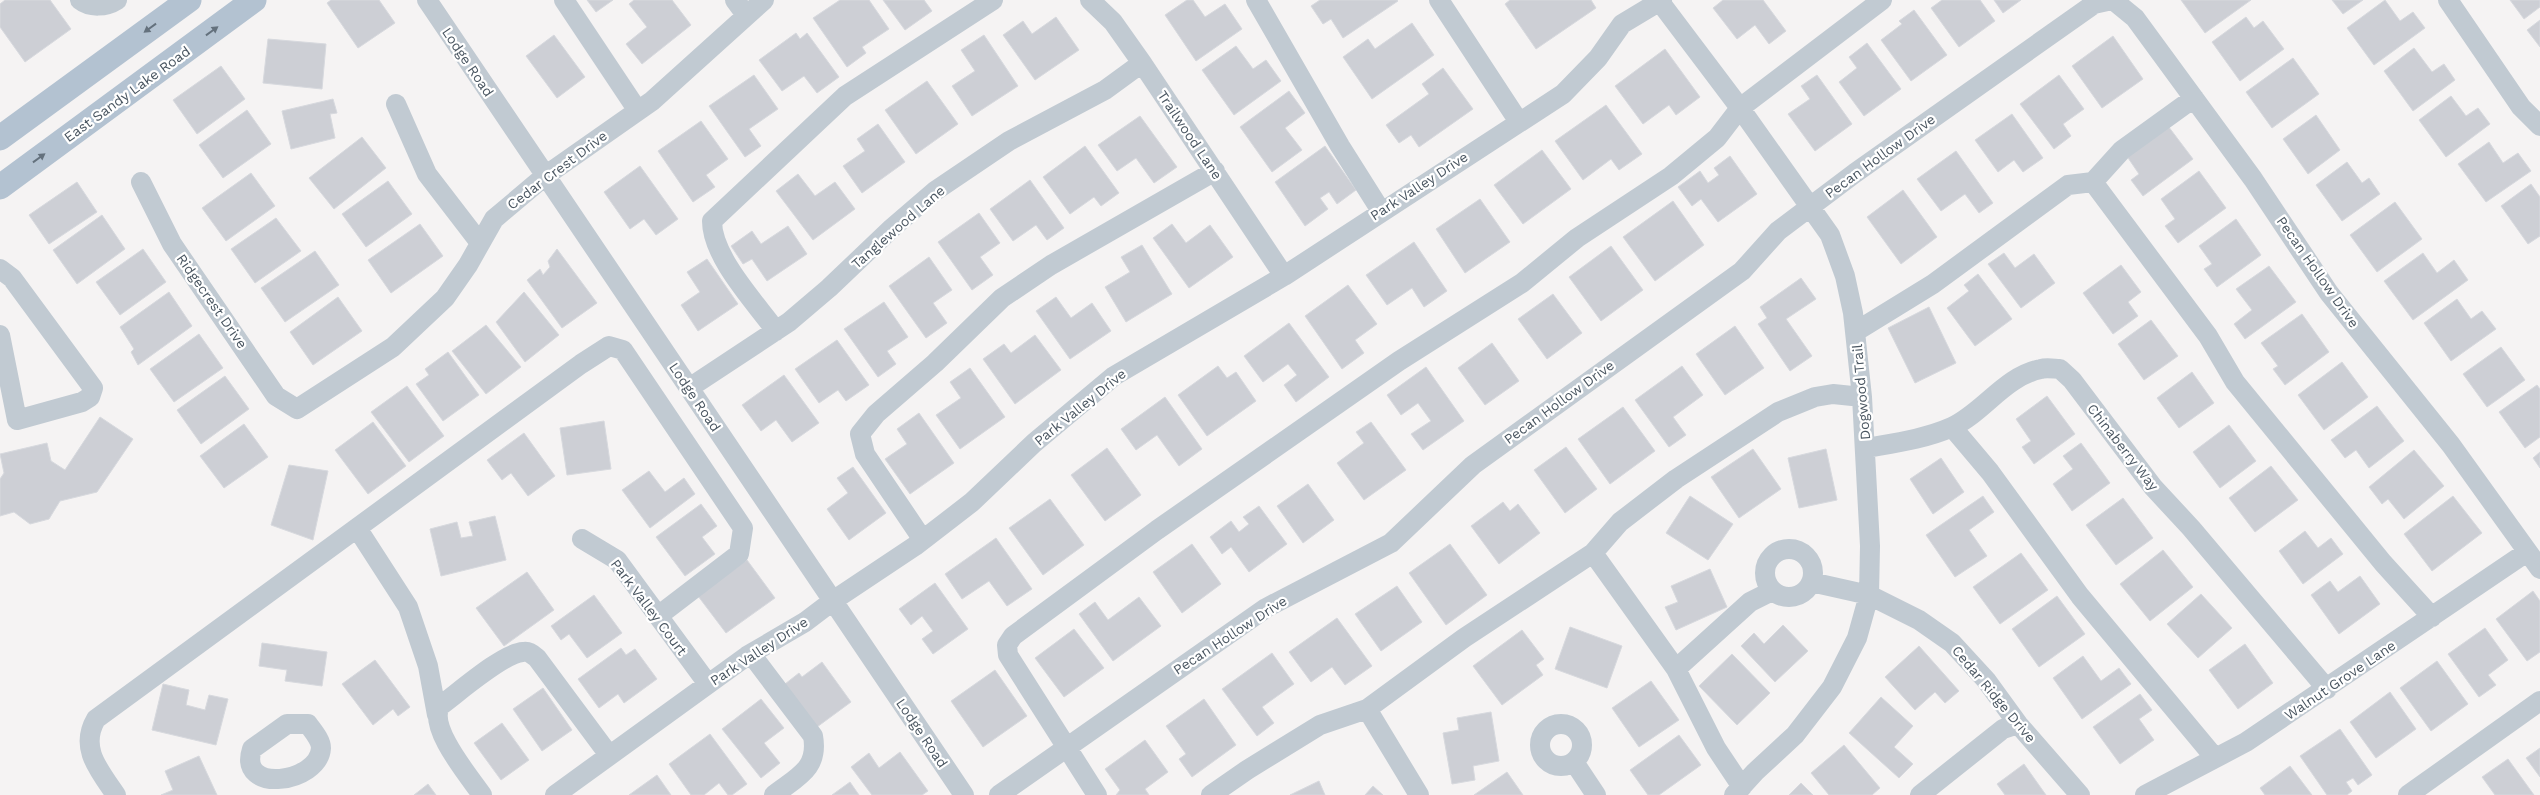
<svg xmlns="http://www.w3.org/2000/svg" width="2540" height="795" font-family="'Work Sans',sans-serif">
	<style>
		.building { fill: #cdcfd5; stroke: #d7d9de }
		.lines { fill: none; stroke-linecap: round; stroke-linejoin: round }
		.minor { stroke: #c1cad2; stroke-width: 20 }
		.major { stroke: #b3c2d1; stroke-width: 25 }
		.oneway { fill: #64717d }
		.labels { text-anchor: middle; stroke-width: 4.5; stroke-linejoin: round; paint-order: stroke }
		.street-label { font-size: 14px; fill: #4a5661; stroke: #fff }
	</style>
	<rect width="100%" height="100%" fill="#f5f3f3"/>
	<path class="building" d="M5 0H50L71 29 25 62 0 27V4Z
		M331 0H379L395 23 358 48 327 3Z
		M587 0H613L596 12Z
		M634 0H672L691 25 642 64 626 44 647 27 629 4Z
		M840 0H869L889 29 862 47 866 53 847 67 813 18Z
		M883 0H924L932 11 905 30Z
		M1187 0H1193L1205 17 1225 4 1242 29 1196 61 1165 15Z
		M1320 0H1397L1398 1 1343 38 1331 19 1323 24 1311 6Z
		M1510 0H1591L1596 8 1536 49 1505 4Z
		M1723 0H1763L1786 31 1769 44 1755 25 1737 39 1713 8Z
		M1942 0H1980L1995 21 1959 47 1931 8Z
		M1994 0H2021L2003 13Z
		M2181 0H2251L2205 33Z
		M2332 0H2363L2343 14Z
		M2385 0 2400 21 2413 12 2425 28 2374 65 2347 28Z
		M2510 0H2540V7L2524 19Z
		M1914 10 1947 55 1911 81 1881 40 1902 24 1899 21Z
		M1056 17 1079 50 1035 80 1003 35 1023 21 1032 34Z
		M2246 17 2254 28 2263 21 2284 49 2240 81 2212 42Z
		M2540 20V47L2527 30Z
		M1412 23 1434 55 1372 99 1343 57 1368 39 1375 49Z
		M796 33 800 39 807 33 839 77 817 93 804 76 782 91 759 60Z
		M554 35 585 77 557 98 526 56Z
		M984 35 1018 86 972 116 952 86 975 71 961 50Z
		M2113 36 2143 79 2102 108 2072 66Z
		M268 39 326 44 322 89 263 83Z
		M1867 43 1901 89 1864 116 1839 82 1857 68 1849 57Z
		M1236 46 1253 69 1266 60 1281 81 1234 115 1202 70Z
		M2414 48 2432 72 2444 64 2455 80 2413 111 2384 71Z
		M1665 49 1700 97 1676 115 1669 105 1643 124 1615 86Z
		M2293 58 2319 94 2272 128 2246 92Z
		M221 66 245 99 197 134 173 100Z
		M1443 68 1473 109 1419 147 1411 135 1399 143 1386 125 1429 94 1422 84Z
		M754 75 778 109 749 129 761 146 745 157 709 106Z
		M1817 75 1852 124 1815 151 1788 114 1810 99 1801 86Z
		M2059 75 2084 109 2063 124 2071 136 2054 149 2020 104Z
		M927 81 958 124 916 154 885 110Z
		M1289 91 1305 113 1285 128 1302 150 1272 172 1240 127Z
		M2451 96 2466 116 2478 108 2490 124 2446 157 2419 120Z
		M333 99 337 113 330 114 335 138 291 149 282 111Z
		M1606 105 1642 154 1619 170 1611 159 1583 180 1555 141Z
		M247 110 271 144 223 178 199 145Z
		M2012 114 2043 158 2023 172 2014 160 1998 172 1975 140Z
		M2316 115 2340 150 2308 174 2283 139Z
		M1140 116 1177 167 1154 183 1136 158 1117 171 1098 145Z
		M701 121 728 159 706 175 715 187 693 202 658 151Z
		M2165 122 2193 159 2143 196 2131 180 2139 174 2124 152Z
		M878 124 905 162 862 193 843 166 865 151 857 139Z
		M362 137 386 168 334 209 309 178Z
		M2489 142 2503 163 2518 153 2531 171 2486 202 2458 164Z
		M1085 146 1119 193 1101 206 1094 197 1070 214 1043 177Z
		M1325 146 1356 190 1337 204 1329 192 1320 198 1328 209 1305 226 1275 182Z
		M1542 150 1571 189 1523 224 1494 185Z
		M1956 151 1993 203 1979 213 1965 194 1941 211 1917 179Z
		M1730 156 1757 194 1718 222 1701 199 1692 206 1678 187 1700 171 1708 183 1719 175 1714 168Z
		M2347 162 2362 183 2369 178 2380 194 2342 221 2316 185Z
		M640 166 678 219 656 235 644 219 630 229 604 192Z
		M2199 171 2226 208 2178 243 2165 226 2175 219 2161 199Z
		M251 173 275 206 226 241 202 208Z
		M798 174 815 196 835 182 855 209 813 240 776 191Z
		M1030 180 1064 228 1047 240 1036 225 1013 241 990 209Z
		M388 181 412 214 366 247 342 214Z
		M77 182 97 212 49 244 29 215Z
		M2531 184 2540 197V236L2528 244 2501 206Z
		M1903 190 1937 237 1901 264 1867 217Z
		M1480 199 1510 242 1465 273 1436 229Z
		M1673 201 1704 245 1655 281 1623 237Z
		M2395 202 2422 239 2377 272 2350 235Z
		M979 213 1000 243 980 257 993 275 972 290 938 242Z
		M102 215 125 249 77 284 53 250Z
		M276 218 301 251 255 283 231 249Z
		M2236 219 2261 255 2217 287 2204 269 2212 264 2199 246Z
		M420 224 443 256 391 293 368 260Z
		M1172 224 1186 243 1210 225 1233 257 1189 288 1153 238Z
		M788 226 807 254 767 281 752 259 743 264 731 246 752 231 761 244Z
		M1414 242 1447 291 1424 307 1412 288 1387 305 1366 275Z
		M1142 245 1172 294 1126 322 1105 287 1130 272 1121 257Z
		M1611 246 1643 290 1601 321 1569 277Z
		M143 249 166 282 120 315 96 282Z
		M557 249 597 303 562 328 527 280 540 269 543 275 550 267 548 261Z
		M315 251 339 285 285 322 261 288Z
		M2004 253 2015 268 2034 254 2055 283 2021 308 1988 264Z
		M2423 253 2437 273 2454 260 2468 280 2413 320 2384 281Z
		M929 257 952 290 933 303 947 323 926 338 889 286Z
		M707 259 738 304 698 331 681 305 700 292 687 272Z
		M2121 265 2141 292 2128 302 2138 316 2113 334 2083 293Z
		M2269 266 2296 302 2245 339 2234 324 2252 310 2236 289Z
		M1978 274 2012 319 1975 346 1947 308 1969 291 1964 285Z
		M1801 278 1816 299 1786 319 1812 356 1790 371 1758 324 1767 318 1760 307Z
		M1348 285 1377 324 1355 340 1364 353 1342 369 1305 316Z
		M169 292 192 326 138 365 131 352 134 349 120 327Z
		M524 292 559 335 525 362 496 322Z
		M1553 294 1582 333 1547 359 1518 319Z
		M338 297 362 331 313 365 290 332Z
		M1056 297 1071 318 1092 303 1111 331 1070 359 1036 311Z
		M2457 299 2471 319 2482 311 2496 329 2451 361 2424 323Z
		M884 302 908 337 887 351 896 364 878 377 844 329Z
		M1929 307 1956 363 1915 383 1888 328Z
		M2302 314 2329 352 2285 385 2273 369 2278 366 2261 343Z
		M2151 320 2178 356 2144 380 2118 344Z
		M1289 323 1329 377 1296 402 1284 385 1297 375 1288 364 1263 382 1244 356Z
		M486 325 521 367 486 394 452 351Z
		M1735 326 1764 368 1725 395 1696 354Z
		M199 334 223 368 174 402 150 369Z
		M1035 335 1061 370 1015 404 983 359 1004 344 1011 353Z
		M837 340 869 385 846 401 838 390 819 403 795 369Z
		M1492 343 1519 381 1485 405 1458 368Z
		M2501 347 2525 380 2487 407 2463 374Z
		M448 352 479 395 443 421 416 384 429 375 425 369Z
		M2342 362 2368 397 2324 430 2298 395Z
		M1218 366 1227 378 1236 372 1256 401 1207 436 1178 395Z
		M1682 366 1703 395 1673 417 1686 435 1669 447 1635 400Z
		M1426 367 1464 421 1423 450 1411 434 1431 421 1418 403 1401 415 1387 395Z
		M970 368 1005 417 960 449 936 415 961 398 950 382Z
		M2192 372 2214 403 2179 428 2157 398Z
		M784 375 819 423 792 442 776 420 761 431 742 405Z
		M225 376 249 409 201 444 177 410Z
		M2537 385 2540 389V437L2525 448 2499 412Z
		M407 386 444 436 409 462 371 412Z
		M2047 396 2075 434 2034 464 2022 447 2031 441 2016 419Z
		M1165 397 1202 449 1179 466 1157 435 1136 450 1121 429Z
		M2377 406 2404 441 2369 468 2356 450 2345 458 2331 440Z
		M1623 407 1655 451 1610 484 1578 439Z
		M919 413 954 463 910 494 885 459 907 444 897 429Z
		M100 417 133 439 97 492 60 501 49 519 30 524 14 512 0 516V479L4 473 0 454 47 443 51 461 65 470Z
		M604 421 611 469 567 475 560 428Z
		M373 422 406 466 368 494 335 450Z
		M1371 422 1406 470 1364 500 1337 463 1364 443 1356 432Z
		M244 424 268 457 224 488 200 456Z
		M2229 425 2256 461 2220 488 2193 452Z
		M524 433 555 476 528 496 511 473 502 480 487 460Z
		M2081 443 2110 483 2072 511 2053 484 2073 469 2063 456Z
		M1566 447 1597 489 1565 513 1534 470Z
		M1107 448 1141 495 1105 521 1071 475Z
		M1753 449 1781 489 1739 518 1711 477Z
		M1826 449 1837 500 1799 508 1788 458Z
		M2414 450 2444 486 2404 519 2388 499 2382 504 2369 487Z
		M2540 452V468L2533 458Z
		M1941 458 1964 492 1933 514 1910 479Z
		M289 465 328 471 313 540 271 525Z
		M2271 466 2298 500 2255 532 2229 498Z
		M853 467 886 513 849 540 827 509 848 493 837 478Z
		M649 471 665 492 684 478 695 494 650 528 622 490Z
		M1308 484 1334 520 1303 543 1277 506Z
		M1690 496 1733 524 1708 560 1666 533Z
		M1983 496 1994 512 1969 530 1987 556 1955 577 1926 535Z
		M2453 496 2482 533 2432 571 2404 534Z
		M2123 498 2153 538 2116 565 2086 525Z
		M1050 499 1084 545 1043 575 1009 528Z
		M1503 502 1510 511 1518 504 1540 533 1499 564 1471 526Z
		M701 504 717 526 702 537 715 554 685 576 656 537Z
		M1259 506 1287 544 1249 572 1231 547 1222 554 1210 537 1231 521 1239 532 1249 524 1243 517Z
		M495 516 506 560 441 576 430 529 457 522 461 538 473 536 469 522Z
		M2305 531 2318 548 2331 538 2343 554 2303 584 2279 551Z
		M996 538 1032 589 1007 606 989 581 962 599 945 574Z
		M1192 544 1221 584 1182 613 1153 572Z
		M1450 544 1487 595 1446 625 1409 573Z
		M2163 550 2193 587 2150 621 2120 584Z
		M2021 553 2048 590 2000 624 1973 587Z
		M747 560 775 598 726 633 698 596Z
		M1710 569 1727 607 1676 630 1665 607 1678 602 1671 586Z
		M527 572 554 610 504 646 476 608Z
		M2360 576 2380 604 2339 634 2311 595 2330 581 2338 592Z
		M935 583 968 629 933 654 922 639 933 631 922 616 911 625 899 609Z
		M1397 586 1422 622 1381 651 1355 614Z
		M2533 591 2540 601V652L2527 661 2496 619Z
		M2201 594 2232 628 2198 658 2167 624Z
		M594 595 622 633 587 658 569 634 561 640 551 626Z
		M2057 596 2085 634 2039 667 2012 629Z
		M1139 597 1161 626 1113 661 1079 614 1095 602 1108 620Z
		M1337 618 1372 666 1345 685 1332 667 1311 682 1289 652Z
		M1783 625 1808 651 1775 682 1741 646 1754 633 1764 644Z
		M1570 627 1622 646 1607 688 1555 669Z
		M2485 628 2508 660 2488 675 2496 685 2479 697 2448 654Z
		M1074 629 1104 668 1064 697 1035 658Z
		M1522 630 1544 659 1536 665 1543 675 1502 705 1473 666Z
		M262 643 327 652 322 686 285 681 287 670 259 666Z
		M2245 644 2273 683 2238 709 2209 670Z
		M1919 646 1959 691 1945 703 1935 692 1915 710 1885 677Z
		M621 648 626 655 635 649 657 679 624 703 618 694 599 708 578 679Z
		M1272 653 1294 684 1262 707 1274 723 1257 736 1222 689Z
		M1732 654 1770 693 1737 725 1699 686Z
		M2083 656 2101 681 2119 668 2131 684 2082 719 2053 678Z
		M375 660 410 707 398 716 393 709 373 725 342 684Z
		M2437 661 2468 704 2431 731 2400 688Z
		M822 662 851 702 817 727 785 684 799 673 802 677Z
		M995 670 1027 716 983 747 951 701Z
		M1651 681 1679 720 1639 747 1612 708Z
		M163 684 189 690 186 705 205 710 209 695 228 699 216 745 152 730Z
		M543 688 572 730 542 751 513 709Z
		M2390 692 2416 729 2376 758 2350 722Z
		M2140 694 2152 710 2139 719 2154 740 2120 764 2093 727Z
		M1881 697 1913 726 1894 747 1913 764 1899 778 1849 733Z
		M761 699 784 728 764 743 780 763 761 778 722 729Z
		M1204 699 1236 745 1192 777 1179 759 1186 754 1166 726Z
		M1491 712 1499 761 1473 766 1475 780 1452 784 1443 733 1459 730 1457 718Z
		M502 723 529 760 501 780 474 743Z
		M2340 729 2372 775 2358 785 2353 778 2346 782 2352 791 2347 795H2327L2300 756Z
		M710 734 747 784 732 795H728L719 783 704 795H691L669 764Z
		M1679 735 1701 765 1659 795H1648L1630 770Z
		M1145 740 1168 772 1145 789 1149 795H1116L1120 790 1105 769Z
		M1844 745 1880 788 1872 795H1829L1811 773Z
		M2540 748V777L2526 758Z
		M900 752 928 791 922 795H872L851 767 869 753 879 768Z
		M199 756 217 795H161L173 790 165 771Z
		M2508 759 2534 795H2495L2482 777Z
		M2024 764 2046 795H2005L1997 784Z
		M2290 766 2312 795H2265L2260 788Z
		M1507 772 1523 795H1474Z
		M657 775 671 795H629Z
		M1319 781 1325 795H1290Z
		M850 782 859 795H832Z
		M1801 783 1813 795H1789Z
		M428 784 436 795H414Z
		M1373 786 1383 795H1365Z"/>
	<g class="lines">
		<path class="minor" d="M80 0C90 8 106 7 117 0
			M427 0 964 795
			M564 0 638 111
			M735 0 746 15
			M1090 0 1113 22 1142 63 1284 276
			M1256 0 1340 146 1381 211
			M1439 0 1519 122
			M2113 0 2135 18 2253 179 2329 293 2451 445 2540 569
			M2448 0 2521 107 2540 126
			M1660 2 1740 108 1830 235 1845 276 1853 313 1862 397 1870 546 1869 595 1857 638 1832 687 1795 735 1755 772 1734 795
			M396 104 427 174 480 243
			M141 182 172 244 276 396 297 409 393 347 445 298 468 265 494 219 545 176 652 101 764 0
			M2093 182 2208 336 2235 382 2383 563 2432 617
			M0 269 12 278 93 388 90 397 82 402 17 420 0 335
			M776 331C755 302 712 257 712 221L845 96 993 0
			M1855 332 1933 284 2068 185 2093 182 2122 150 2194 98
			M689 388 789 322 829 288 892 228 935 191 1009 141 1105 90 1142 63
			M1952 427 1990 472 2080 596 2215 758
			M1866 448C1894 443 1925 439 1952 427 1984 412 2005 376 2041 369 2047 367 2055 369 2060 369L2072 380 2153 487 2191 528 2327 689
			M357 528 408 607 428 666 437 715
			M582 539 617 560 708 684
			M923 540 865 454 860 434 876 414 935 363 1002 298 1051 265 1215 171
			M1765 573a24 24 0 1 1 48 0a24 24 0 1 1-48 0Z
			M1593 553 1676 669 1716 748 1742 787
			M1811 582 1869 595 1919 620 1952 643 1986 680 2018 724 2080 795
			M751 654 813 736C819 769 797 777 774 795
			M1676 669 1750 602 1772 591
			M1540 745a21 21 0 1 1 42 0a21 21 0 1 1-42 0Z
			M287 724H308C313 731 321 740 321 748 319 783 237 795 252 749Z
			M1574 762 1596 795
			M116 795C99 770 79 748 96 719L581 364 609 346 623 350 743 528 739 554 658 616
			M482 795C469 776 428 728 440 706 458 693 503 653 523 652 529 651 532 654 537 658L609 755
			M555 795 747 656 805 622 834 600 915 546 972 502 1034 443 1114 376 1284 276 1563 94 1598 58 1622 24 1662 0
			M999 795 1266 608 1391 543 1473 465 1742 271 1778 231 1855 173 2094 4 2112 0
			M1097 795 1008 655 1007 645 1013 636 1157 530 1399 361 1522 283 1577 238 1671 176 1717 138 1740 108 1882 0
			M1211 795 1247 770 1320 725 1367 709
			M1419 795 1367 709 1464 638 1593 553 1620 522 1676 479 1778 412 1815 397 1833 394 1862 397
			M1920 795 2003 729 2018 724
			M2145 795 2246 742 2527 552
			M2408 795 2540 701"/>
		<path class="major" d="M0 138 189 0
			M0 187 254 0"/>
	</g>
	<defs><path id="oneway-solid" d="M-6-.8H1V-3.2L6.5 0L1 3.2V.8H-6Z" transform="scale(1.25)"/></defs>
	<g class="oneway">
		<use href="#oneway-solid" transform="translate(150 28) rotate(144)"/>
		<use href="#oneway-solid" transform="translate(212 31) rotate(-36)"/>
		<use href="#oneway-solid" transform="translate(39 158) rotate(-36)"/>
	</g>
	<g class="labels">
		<g class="street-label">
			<text transform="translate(468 62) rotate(56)" y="5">Lodge Road</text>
			<text transform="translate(127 94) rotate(-36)" y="5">East Sandy Lake Road</text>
			<text transform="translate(1190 135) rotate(56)" y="5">Trailwood Lane</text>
			<text transform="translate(1880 156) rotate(-36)" y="5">Pecan Hollow Drive</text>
			<text transform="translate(557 170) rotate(-37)" y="5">Cedar Crest Drive</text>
			<text transform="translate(1419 186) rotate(-33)" y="5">Park Valley Drive</text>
			<text transform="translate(898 227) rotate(-41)" y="5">Tanglewood Lane</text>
			<text transform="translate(2318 272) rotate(55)" y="5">Pecan Hollow Drive</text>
			<text transform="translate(212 301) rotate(55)" y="5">Ridgecrest Drive</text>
			<text transform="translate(1861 392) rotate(-95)" y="5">Dogwood Trail</text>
			<text transform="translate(695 397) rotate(56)" y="5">Lodge Road</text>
			<text transform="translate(1559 402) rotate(-36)" y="5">Pecan Hollow Drive</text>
			<text transform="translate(1080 407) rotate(-39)" y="5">Park Valley Drive</text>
			<text transform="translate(2123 447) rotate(52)" y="5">Chinaberry Way</text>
			<text transform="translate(649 607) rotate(53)" y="5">Park Valley Court</text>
			<text transform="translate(1230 635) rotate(-33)" y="5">Pecan Hollow Drive</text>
			<text transform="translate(759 651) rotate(-33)" y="5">Park Valley Drive</text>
			<text transform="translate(2340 680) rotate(-34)" y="5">Walnut Grove Lane</text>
			<text transform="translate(1994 694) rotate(50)" y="5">Cedar Ridge Drive</text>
			<text transform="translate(922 733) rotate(56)" y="5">Lodge Road</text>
		</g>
	</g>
</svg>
